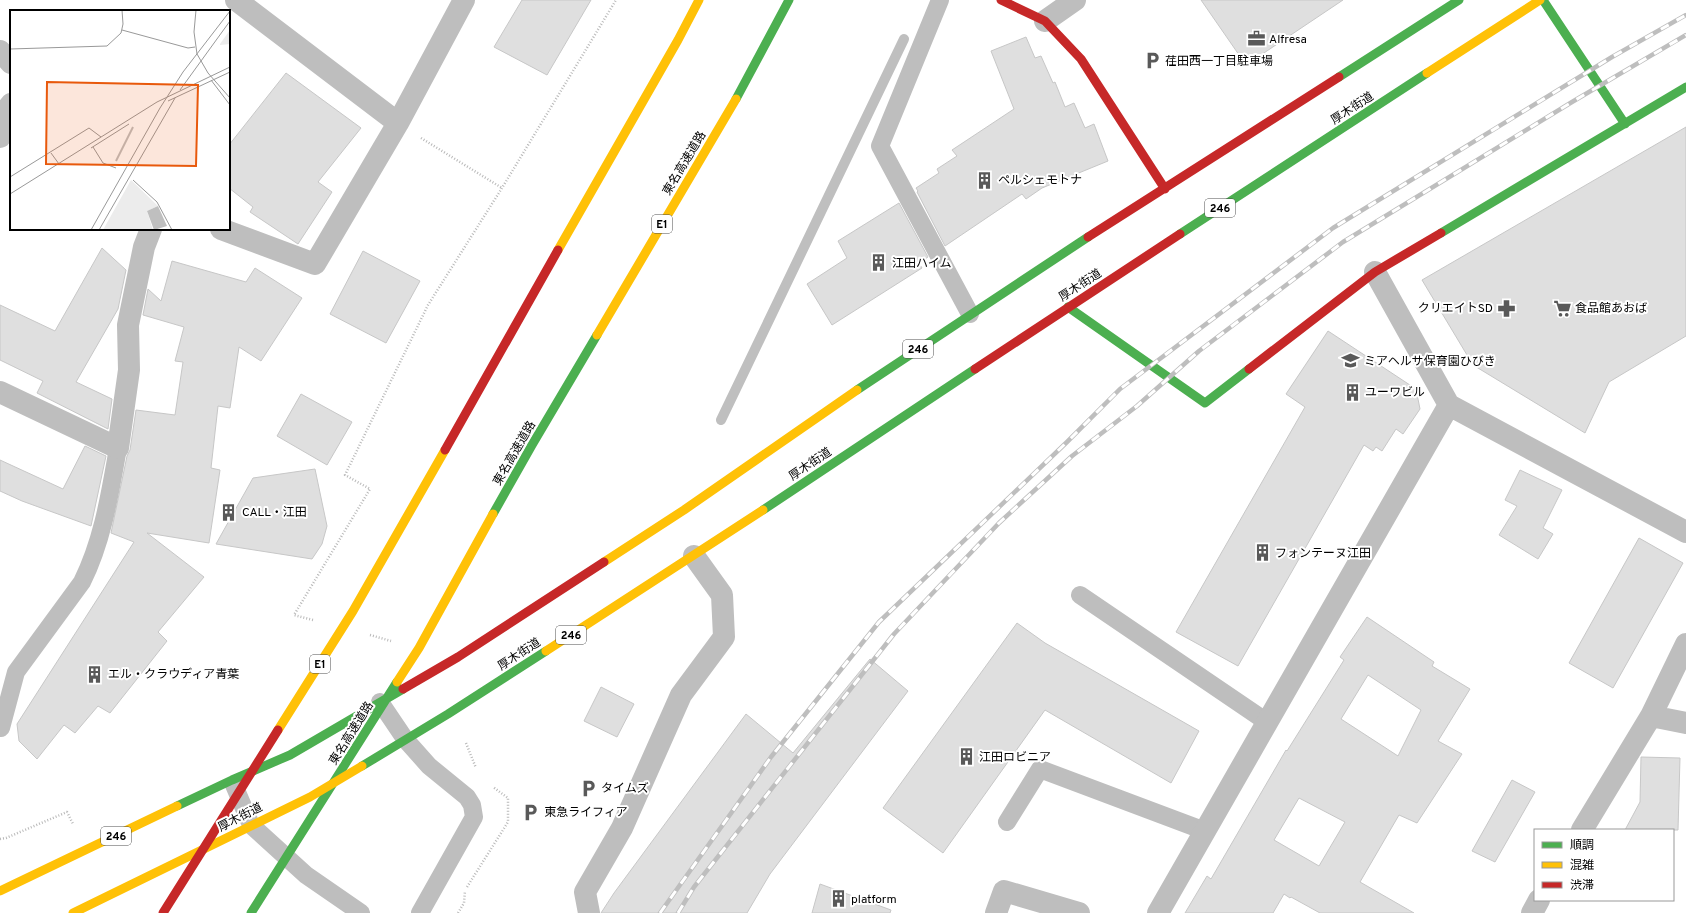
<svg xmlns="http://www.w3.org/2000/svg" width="1686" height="913" font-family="Overpass,'Noto Sans JP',sans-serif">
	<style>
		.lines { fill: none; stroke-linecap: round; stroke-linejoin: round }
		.stream { stroke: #bfbfbf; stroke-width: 10 }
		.building { fill: #dfdfdf; stroke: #c7c7c7; fill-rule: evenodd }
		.path { stroke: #b9b9b9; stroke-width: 2.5; stroke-dasharray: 1 2; stroke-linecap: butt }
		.lane { stroke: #bebebe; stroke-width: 18 }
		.street { stroke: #bebebe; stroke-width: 22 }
		.fast { stroke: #4caf50; stroke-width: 9 }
		.slow { stroke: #ffc107; stroke-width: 9 }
		.jam { stroke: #c62828; stroke-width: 9 }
		.rail-casing { stroke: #bebebe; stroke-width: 4.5 }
		.rail { stroke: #fff; stroke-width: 3; stroke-dasharray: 9; stroke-linecap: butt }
		.labels { text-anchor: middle; stroke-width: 4; stroke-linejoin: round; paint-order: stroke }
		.shield { fill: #fff; stroke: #4c4c4c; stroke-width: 1 }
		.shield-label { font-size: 11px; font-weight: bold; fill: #000 }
		.poi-label { font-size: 12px; fill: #000; stroke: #fff; text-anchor: start }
		.street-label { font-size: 12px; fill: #000; stroke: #fff }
		.inset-river { fill: none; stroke: #bfbfbf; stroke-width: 2 }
		.inset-road { fill: none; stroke: #999; stroke-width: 1 }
		.view { fill: #e8590c; fill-opacity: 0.15; stroke: #e8590c; stroke-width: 2 }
		.inset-edge { fill: none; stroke: #000; stroke-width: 2 }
	</style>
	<rect width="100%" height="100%" fill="#fff"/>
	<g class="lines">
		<path class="stream" d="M721 420 904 39"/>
	</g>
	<path class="building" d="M522 0H591L547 75 494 47Z
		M1201 0H1343L1246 65Z
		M1026 37 1035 58 1041 56 1053 83 1055 82 1065 107 1074 103 1085 128 1094 124 1108 161 1042 188 1026 199 1022 194 945 246 917 192 918 191 916 188 939 173 937 169 957 156 952 150 1014 109 991 51Z
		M286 73 361 128 318 182 332 192 298 244 250 212 253 207 229 188V145Z
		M1686 127V336L1609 382 1585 433 1473 365 1422 280Z
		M899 203 928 257 919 263 922 268 832 325 807 284 847 258 838 241Z
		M102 248 126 270 118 309 76 382 112 399 108 429 37 393 43 381 0 360V305L55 331Z
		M363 251 420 281 386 343 330 314Z
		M172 261 246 282 255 268 302 298 261 361 239 347 230 408 218 406 211 468 220 470 209 543 147 533 204 577 158 632 167 641 110 713 98 706 75 733 64 725 37 759 19 741 17 724 134 542 111 533 127 456 130 450 136 410 175 415 183 362 175 361 184 327 143 315 148 289 161 301Z
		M1328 331 1416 389 1420 409 1403 434 1396 429 1382 451 1376 447 1373 451 1364 445 1238 666 1176 632 1305 407 1286 394Z
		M301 394 352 422 327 465 277 436Z
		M85 446 106 456 91 526 22 501 0 491V460L63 489Z
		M315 469 327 526 322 544 312 559 216 544 253 478Z
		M1520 470 1562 490 1543 528 1553 534 1538 559 1499 535 1517 506 1505 500Z
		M1639 538 1683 563 1613 688 1569 663Z
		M1367 617 1434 662 1432 666 1470 689 1438 741 1462 754 1417 823 1399 815 1360 882 1414 913H1320L1291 897 1290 898 1284 894 1273 913H1185L1207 876 1211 879 1286 750 1287 751 1344 660 1340 657ZM1368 675 1421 710 1398 756 1341 719ZM1299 798 1345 822 1319 866 1274 840Z
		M1017 623 1045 643 1199 731 1171 783 1045 710 943 853 883 808Z
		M870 659 908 691 770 874 747 913H601L614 893 746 714 793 753Z
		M601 687 634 704 617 737 584 721Z
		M1641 757 1680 758 1678 830H1625L1640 802Z
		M1512 780 1535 792 1495 862 1472 851Z
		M820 884 891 910 890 913H812Z"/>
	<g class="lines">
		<path class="path" d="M421 138 502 188
			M313 620 294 615 370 489 345 475 428 305 502 188 616 0
			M370 635 391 641
			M466 743 476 768
			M0 839 6 838 67 812 73 824
			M467 887 508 822V798L493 787
			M458 913 464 903 465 891"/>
		<path class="lane" d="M940 0 880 146 970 314
			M1080 595 1267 722
			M380 702 405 739 429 766 467 797 472 805 474 817 420 913
			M1 728 16 672 82 582C103 540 110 493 118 448
			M234 785 251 825 306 875 361 913
			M1007 822 1040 769 1205 831"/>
		<path class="street" d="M236 0 398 123
			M1045 21 1075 0
			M0 51 11 63
			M0 137 8 108 11 104
			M221 229 315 264 398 123 464 0
			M1375 272 1449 405 1686 532
			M0 392 118 448 129 370 128 325 144 247 151 229
			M1651 716 1686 723
			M1582 830 1651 716 1686 644
			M589 913 585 892 622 828 681 695 724 637 722 595 694 556
			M996 913 1004 891 1079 913
			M1158 913 1449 405
			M1532 913 1539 900"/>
		<path class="fast" d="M1543 0 1625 124
			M1339 77 1459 0
			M736 99 789 0
			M1441 233 1686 87
			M1180 234 1427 73
			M1068 307 1205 403 1249 369
			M857 390 1088 237
			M763 510 975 369
			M493 514 532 445 597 335
			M362 766 448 714 546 651
			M177 806 232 780 290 755 403 689
			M251 913 397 682"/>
		<path class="slow" d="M1427 73 1540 0
			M558 250 678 40 699 0
			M597 335 736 99
			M604 562 684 510 857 390
			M546 651 763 510
			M397 682 419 648 493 514
			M278 730 353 611 445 450
			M0 891 177 806
			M73 913 310 797 362 766"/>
		<path class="jam" d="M1001 0 1045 21 1081 59 1165 189
			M1088 237 1339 77
			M975 369 1180 234
			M1249 369 1375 272 1441 233
			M445 450 558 250
			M403 689 458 657 604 562
			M163 913 278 730"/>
		<defs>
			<path id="rail" d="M660 913 771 757 879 622 1067 442 1120 389 1333 228 1612 57 1686 15
				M678 913 694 887 894 634 999 523 1072 456 1137 406 1199 351 1343 242 1572 102 1686 35"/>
		</defs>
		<use href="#rail" class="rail-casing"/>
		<use href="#rail" class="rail"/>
	</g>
	<defs>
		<symbol id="office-bare" viewBox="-9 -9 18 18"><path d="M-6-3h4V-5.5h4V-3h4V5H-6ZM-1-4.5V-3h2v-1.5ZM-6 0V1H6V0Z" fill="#595959" stroke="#fff" stroke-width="2.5" paint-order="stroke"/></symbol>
		<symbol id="parking-bare" viewBox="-9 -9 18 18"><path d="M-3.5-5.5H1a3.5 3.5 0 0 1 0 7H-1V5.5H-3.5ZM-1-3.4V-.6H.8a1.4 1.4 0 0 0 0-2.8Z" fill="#595959" stroke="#fff" stroke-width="2.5" paint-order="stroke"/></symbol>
		<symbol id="building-bare" viewBox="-9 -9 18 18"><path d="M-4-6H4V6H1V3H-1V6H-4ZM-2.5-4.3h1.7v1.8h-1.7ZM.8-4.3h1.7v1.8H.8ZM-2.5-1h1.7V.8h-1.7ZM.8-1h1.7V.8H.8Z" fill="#595959" stroke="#fff" stroke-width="2.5" paint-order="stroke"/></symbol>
		<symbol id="pharmacy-bare" viewBox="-9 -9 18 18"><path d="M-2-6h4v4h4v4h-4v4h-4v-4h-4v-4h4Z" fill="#595959" stroke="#fff" stroke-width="2.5" paint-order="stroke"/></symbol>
		<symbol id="supermarket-bare" viewBox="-9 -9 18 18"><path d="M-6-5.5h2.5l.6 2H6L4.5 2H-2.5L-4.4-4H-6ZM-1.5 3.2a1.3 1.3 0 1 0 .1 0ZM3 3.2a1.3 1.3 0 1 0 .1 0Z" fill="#595959" stroke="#fff" stroke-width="2.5" paint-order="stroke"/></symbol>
		<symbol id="school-bare" viewBox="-9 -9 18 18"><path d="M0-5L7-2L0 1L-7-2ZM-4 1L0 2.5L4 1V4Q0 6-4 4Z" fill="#595959" stroke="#fff" stroke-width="2.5" paint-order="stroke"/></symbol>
	</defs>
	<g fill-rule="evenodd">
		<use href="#office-bare" x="1244" y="26" width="25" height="25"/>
		<use href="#parking-bare" x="1140" y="48" width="25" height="25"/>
		<use href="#building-bare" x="972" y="168" width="25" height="25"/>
		<use href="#building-bare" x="866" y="250" width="25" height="25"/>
		<use href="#pharmacy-bare" x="1494" y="296" width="25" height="25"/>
		<use href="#supermarket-bare" x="1550" y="296" width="25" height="25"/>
		<use href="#school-bare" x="1338" y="348" width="25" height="25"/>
		<use href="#building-bare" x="1340" y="380" width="25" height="25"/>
		<use href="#building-bare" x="216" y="500" width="25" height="25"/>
		<use href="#building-bare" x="1250" y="540" width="25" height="25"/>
		<use href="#building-bare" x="82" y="662" width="25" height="25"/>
		<use href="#building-bare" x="954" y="744" width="25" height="25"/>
		<use href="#parking-bare" x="576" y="776" width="25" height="25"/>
		<use href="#parking-bare" x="518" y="800" width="25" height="25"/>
		<use href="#building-bare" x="826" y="886" width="25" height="25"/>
	</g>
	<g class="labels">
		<g class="shield">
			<rect x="1205" y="199" width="30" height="18" rx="3"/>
			<rect x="652" y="215" width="20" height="18" rx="3"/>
			<rect x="903" y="340" width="30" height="18" rx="3"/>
			<rect x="556" y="626" width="30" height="18" rx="3"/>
			<rect x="310" y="655" width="20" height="18" rx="3"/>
			<rect x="101" y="827" width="30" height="18" rx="3"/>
		</g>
		<g class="shield-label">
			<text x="1220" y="212">246</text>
			<text x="662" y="228">E1</text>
			<text x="918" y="353">246</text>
			<text x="571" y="639">246</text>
			<text x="320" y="668">E1</text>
			<text x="116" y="840">246</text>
		</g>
		<g class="poi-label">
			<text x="1269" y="43">Alfresa</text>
			<text x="1165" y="65">荏田西一丁目駐車場</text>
			<text x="998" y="184">ペルシェモトナ</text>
			<text x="892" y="267">江田ハイム</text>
			<text x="1493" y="312" text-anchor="end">クリエイトSD</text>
			<text x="1575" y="312">食品館あおば</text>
			<text x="1364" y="365">ミアヘルサ保育園ひびき</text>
			<text x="1365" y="396">ユーワビル</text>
			<text x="242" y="516">CALL・江田</text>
			<text x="1275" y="557">フォンテーヌ江田</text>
			<text x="108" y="678">エル・クラウディア青葉</text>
			<text x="979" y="761">江田ロビニア</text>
			<text x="601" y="792">タイムズ</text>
			<text x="544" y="816">東急ライフィア</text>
			<text x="851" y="903">platform</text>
		</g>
		<g class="street-label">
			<text transform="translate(1352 108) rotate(-33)" y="4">厚木街道</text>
			<text transform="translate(684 163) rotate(-59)" y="4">東名高速道路</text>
			<text transform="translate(1080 285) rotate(-33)" y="4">厚木街道</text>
			<text transform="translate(514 453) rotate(-60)" y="4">東名高速道路</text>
			<text transform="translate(810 464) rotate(-34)" y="4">厚木街道</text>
			<text transform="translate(519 654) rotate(-33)" y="4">厚木街道</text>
			<text transform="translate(351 733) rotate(-58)" y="4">東名高速道路</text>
			<text transform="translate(240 817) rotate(-27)" y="4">厚木街道</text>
		</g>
	</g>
	<g transform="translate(10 10)">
		<rect width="220" height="220" fill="#fff"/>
		<path d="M220 20V34L210 35V34ZM121 170 148 196 137 201 143 220H93Z" fill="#ececec"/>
		<path d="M148 196 157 216 144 220 137 201Z" fill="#bfbfbf"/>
		<path class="inset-river" d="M106 151 123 117"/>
		<path class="inset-road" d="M186 0 184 22 187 44 198 63 220 88M112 20 178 38 185 37M0 39 97 36 111 23 113 14 112 0M201 70 220 95M170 80 220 11M158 91 220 62M83 137 93 153 106 158M81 138 119 114M41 143 49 154M0 167 79 118 91 127M123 170 147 192 162 220M0 184 147 92 220 57M81 220 150 98 173 62 220 1M89 220 165 88"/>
		<path class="view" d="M37 72 188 75 186 156 36 154Z"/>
		<rect width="220" height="220" class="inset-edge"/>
	</g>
	<rect x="1534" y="829" width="140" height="72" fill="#ffffff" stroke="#999999"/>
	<rect x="1542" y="842" width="20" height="6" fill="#4caf50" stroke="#999999"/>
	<text x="1570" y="849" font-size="12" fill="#000000">順調</text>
	<rect x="1542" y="862" width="20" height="6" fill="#ffc107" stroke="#999999"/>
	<text x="1570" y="869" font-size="12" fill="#000000">混雑</text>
	<rect x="1542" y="882" width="20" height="6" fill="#c62828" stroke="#999999"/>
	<text x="1570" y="889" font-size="12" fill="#000000">渋滞</text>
</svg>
